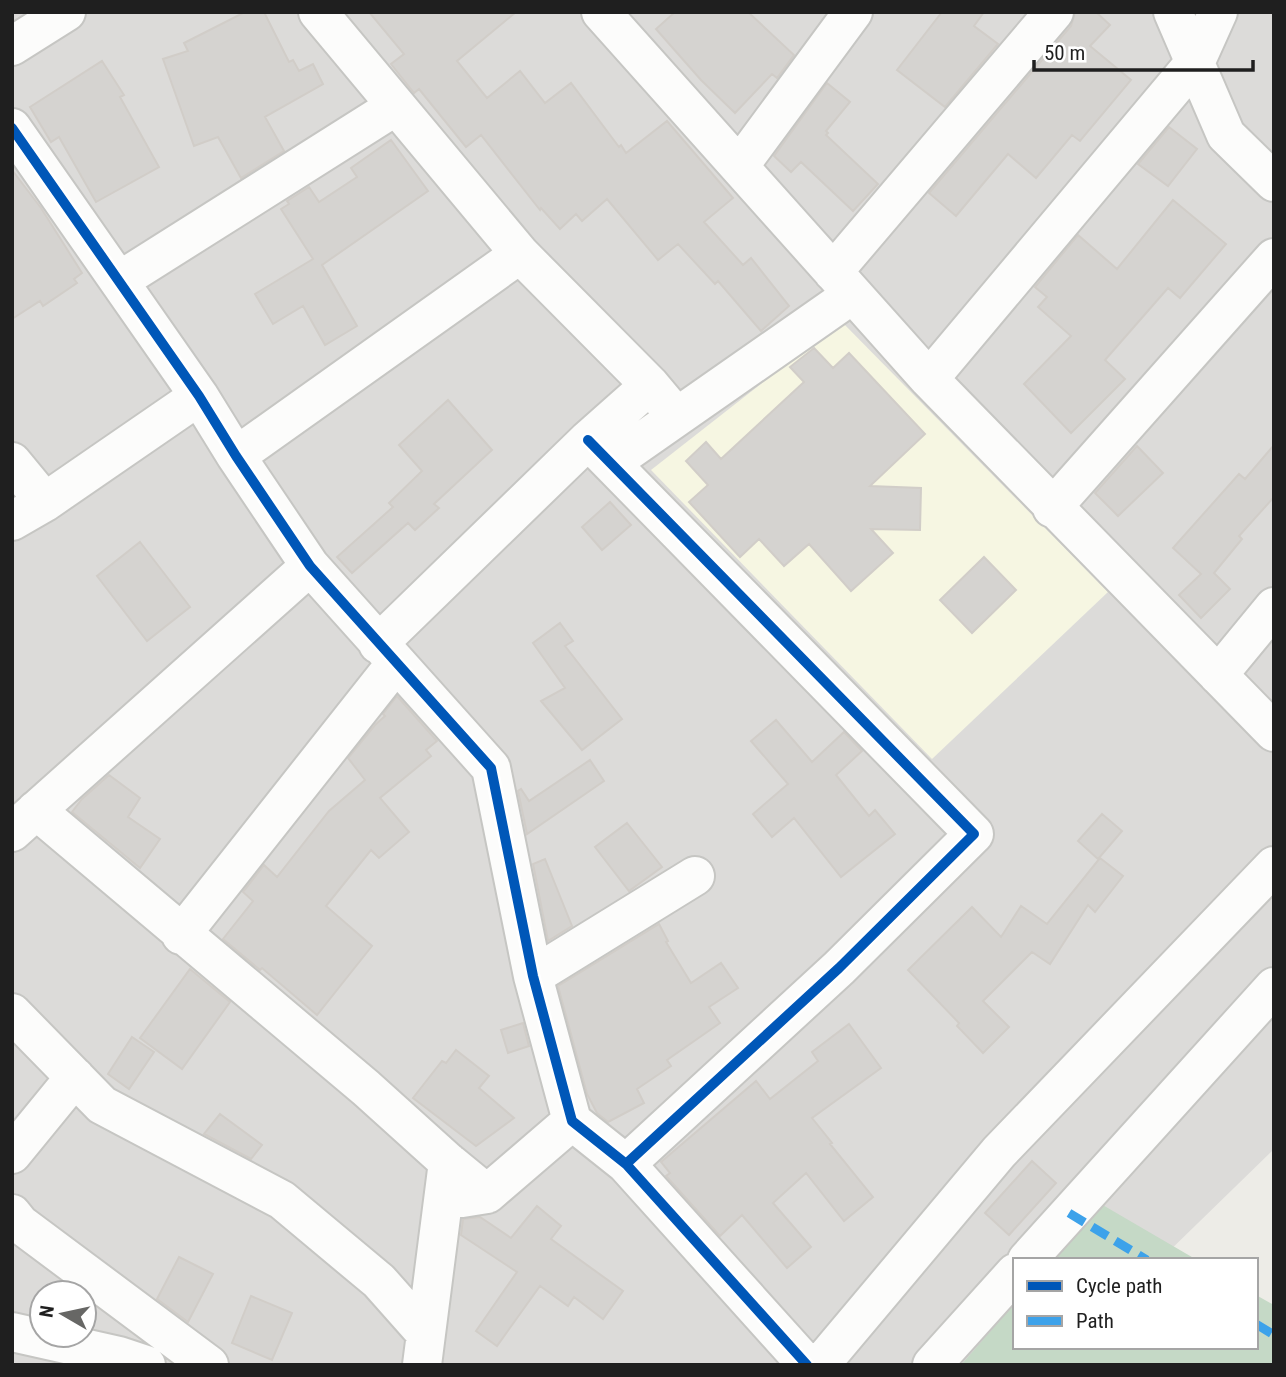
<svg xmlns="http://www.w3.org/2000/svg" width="1286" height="1377" font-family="'Roboto Condensed',sans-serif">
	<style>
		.residential { fill: #dcdbd9; fill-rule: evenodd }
		.education { fill: #f6f6e2 }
		.cemetery { fill: #c5d9c6 }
		.building { fill: #d5d3d0; stroke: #d1cdc8; stroke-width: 2 }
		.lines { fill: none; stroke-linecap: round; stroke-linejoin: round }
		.minor-casing { stroke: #c6c6c3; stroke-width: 42 }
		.minor { stroke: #fcfcfb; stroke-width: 38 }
		.quiet { stroke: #3da2ea; stroke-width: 9; stroke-dasharray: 18 9; stroke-linecap: butt }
		.cycleway-casing { stroke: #fff; stroke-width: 15 }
		.cycleway { stroke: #0057b8; stroke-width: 10 }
	</style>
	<rect width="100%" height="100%" fill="#edece7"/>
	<path class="residential" d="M12 12H1274V1149L1160 1260H1015V1347L1052 1365H12ZM42 1293H84V1335H42Z"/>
	<path class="education" d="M841 321 1108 592 932 759 651 470Z"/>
	<path class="cemetery" d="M1101 1204 1197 1260H1053Z
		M1256 1295 1274 1305V1365H961L1015 1303V1347H1256Z"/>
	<path class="building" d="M245 12H264L289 62 293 60 299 71 313 64 323 84 265 117 284 151 241 178 218 137 194 146 163 59 188 51 184 43Z
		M369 12H516L457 61 487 98 520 71 545 103 571 83 619 147 621 145 626 153 667 121 733 198 704 222 743 265 751 258 789 306 761 331 718 281 715 284 678 244 658 260 607 199 582 221 576 214 560 229 541 208 540 210 481 135 466 147 419 89 414 93 391 64 404 54Z
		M675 12H748L794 55 777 78 772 74 735 113 701 80 656 29Z
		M942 12H984L974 26 998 44 945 107 897 70Z
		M1075 12H1096L1110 25 1090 46 1131 80 1080 141 1072 135 1036 178 1008 154 956 216 929 193 1071 26Z
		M102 61 124 95 120 97 159 167 96 202 59 137 51 142 30 107Z
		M827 83 850 102 826 131 828 133 826 135 878 184 853 211 801 162 791 172 774 156Z
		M1169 127 1197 149 1168 186 1138 164Z
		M391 140 428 191 322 265 357 326 325 345 303 306 273 324 255 294 313 259 281 209 289 204 287 201 309 187 319 202 357 177 351 168Z
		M12 170 41 208 82 273 74 279 77 283 43 306 40 301 12 319Z
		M1173 200 1226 244 1180 298 1168 288 1105 360 1125 379 1071 433 1024 384 1071 336 1038 307 1047 297 1035 287 1078 235 1117 269Z
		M814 348 833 368 849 353 925 434 870 486 921 488 920 530 871 529 893 553 851 591 809 544 784 566 759 539 740 557 689 502 708 485 686 461 706 442 721 459 804 382 790 367Z
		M448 400 492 450 434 504 439 508 415 530 408 523 352 573 337 557 393 507 389 503 422 471 399 445Z
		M1274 445V497L1239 536 1242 539 1214 573 1230 589 1201 618 1179 595 1201 574 1173 548 1239 474 1245 479Z
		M1137 446 1163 473 1118 516 1095 493Z
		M610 502 631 525 602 550 582 527Z
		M140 542 190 607 147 641 97 576Z
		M984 557 1016 590 972 633 940 600Z
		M560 623 573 641 565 646 622 719 582 750 541 701 565 688 533 643Z
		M397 696 437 741 426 750 431 756 380 798 409 832 379 858 371 850 326 906 372 946 317 1015 262 968 260 970 223 939 253 901 243 892 264 865 277 877 329 811 365 780 348 758 375 725 385 716 383 714Z
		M776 720 812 762 844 732 862 751 836 775 869 816 875 810 895 834 841 877 794 818 772 837 753 814 788 784 751 741Z
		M590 760 604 781 527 834 518 791 521 789 529 801Z
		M109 775 140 798 128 817 160 839 140 868 72 812 82 799Z
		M1102 814 1122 831 1098 859 1078 841Z
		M627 823 662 867 629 891 595 847Z
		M1100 858 1123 876 1095 912 1088 905 1050 964 1032 952 983 1001 1009 1027 983 1053 957 1026 959 1023 908 970 972 907 1001 937 1021 906 1047 924Z
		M545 859 572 926 548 941 533 864Z
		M659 924 668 941 666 942 691 983 721 963 738 988 709 1007 720 1023 667 1060 671 1066 637 1089 644 1103 608 1122 597 1113 587 1094 558 986Z
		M190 969 230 1002 182 1069 140 1038Z
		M523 1023 529 1046 508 1053 501 1030Z
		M849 1024 881 1068 812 1118 832 1143 830 1144 873 1197 844 1221 806 1173 773 1203 811 1247 787 1268 742 1215 720 1236 666 1176 670 1173 661 1162 756 1081 770 1099 818 1061 812 1052Z
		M132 1037 154 1052 129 1089 108 1074Z
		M456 1050 489 1076 479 1088 514 1118 476 1146 413 1098 442 1061 446 1063Z
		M220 1114 262 1145 251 1159 204 1134Z
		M1032 1161 1056 1183 1009 1235 985 1213Z
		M537 1206 561 1226 551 1239 623 1291 603 1319 574 1297 568 1306 540 1286 497 1346 476 1331 517 1272 461 1235 463 1219 480 1217 511 1238Z
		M179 1257 213 1274 188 1322 157 1299Z
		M251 1296 292 1313 272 1360 232 1343Z"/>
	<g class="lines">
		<defs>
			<path id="minor" d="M318 12 520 254 650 385 676 416
				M601 12 929 379 1274 732
				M1173 12 1226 135 1274 182
				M12 46 66 12
				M12 128 199 396 236 456 310 566 491 768 533 976 572 1121 626 1164 807 1365
				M740 165 853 12
				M833 272 1054 12
				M119 281 396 106
				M929 379 1196 61 1218 12
				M588 440 974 834 839 968 626 1164
				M236 456 520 254
				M12 462 45 502
				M611 463 853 294
				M1052 508 1274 258
				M12 521 45 502 199 396
				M378 644 588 440 650 385
				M1218 675 1274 607
				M36 810 366 1088 448 1162 487 1194
				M12 832 310 566
				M181 935 396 663
				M533 976 695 876
				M12 1013 102 1105 282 1200 379 1281 426 1334
				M12 1154 75 1077
				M462 1198 487 1194 572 1121
				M12 1214 20 1224 209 1365
				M1027 1260 1274 987
				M12 1332 119 1356 146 1365
				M422 1365 448 1162
				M820 1365 999 1152 1274 866
				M932 1365 1015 1273"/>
		</defs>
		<use href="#minor" class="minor-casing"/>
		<use href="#minor" class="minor"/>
		<path class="quiet" d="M1069 1213 1147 1260
			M1256 1324 1274 1335"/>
		<defs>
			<path id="cycleway" d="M12 128 199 396 236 456 310 566 491 768 533 976 572 1121 626 1164 807 1365
				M588 440 974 834 839 968 626 1164"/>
		</defs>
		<use href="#cycleway" class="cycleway-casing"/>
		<use href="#cycleway" class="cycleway"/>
	</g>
	<rect width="1286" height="1377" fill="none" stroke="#1f1f1f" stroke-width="28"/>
	<rect x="1013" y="1258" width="245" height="91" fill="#ffffff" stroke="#a5a5a5" stroke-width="2"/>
	<rect x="1027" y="1281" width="35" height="10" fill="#0057b8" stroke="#a5a5a5" stroke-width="2"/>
	<text x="1076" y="1293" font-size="21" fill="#1f1f1f">Cycle path</text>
	<rect x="1027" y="1316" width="35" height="10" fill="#3da2ea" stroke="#a5a5a5" stroke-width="2"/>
	<text x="1076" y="1328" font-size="21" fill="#1f1f1f">Path</text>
	<g transform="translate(63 1314) rotate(279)"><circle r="33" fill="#ffffff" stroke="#a5a5a5" stroke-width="2"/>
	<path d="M0-5L12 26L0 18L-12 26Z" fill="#676765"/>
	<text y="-10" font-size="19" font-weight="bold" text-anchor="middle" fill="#1f1f1f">N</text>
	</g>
	<path d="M1034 60v10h219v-10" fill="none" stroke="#1f1f1f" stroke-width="3.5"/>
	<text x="1044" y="60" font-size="21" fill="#1f1f1f" stroke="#ffffff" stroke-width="5" paint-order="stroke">50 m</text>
</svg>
